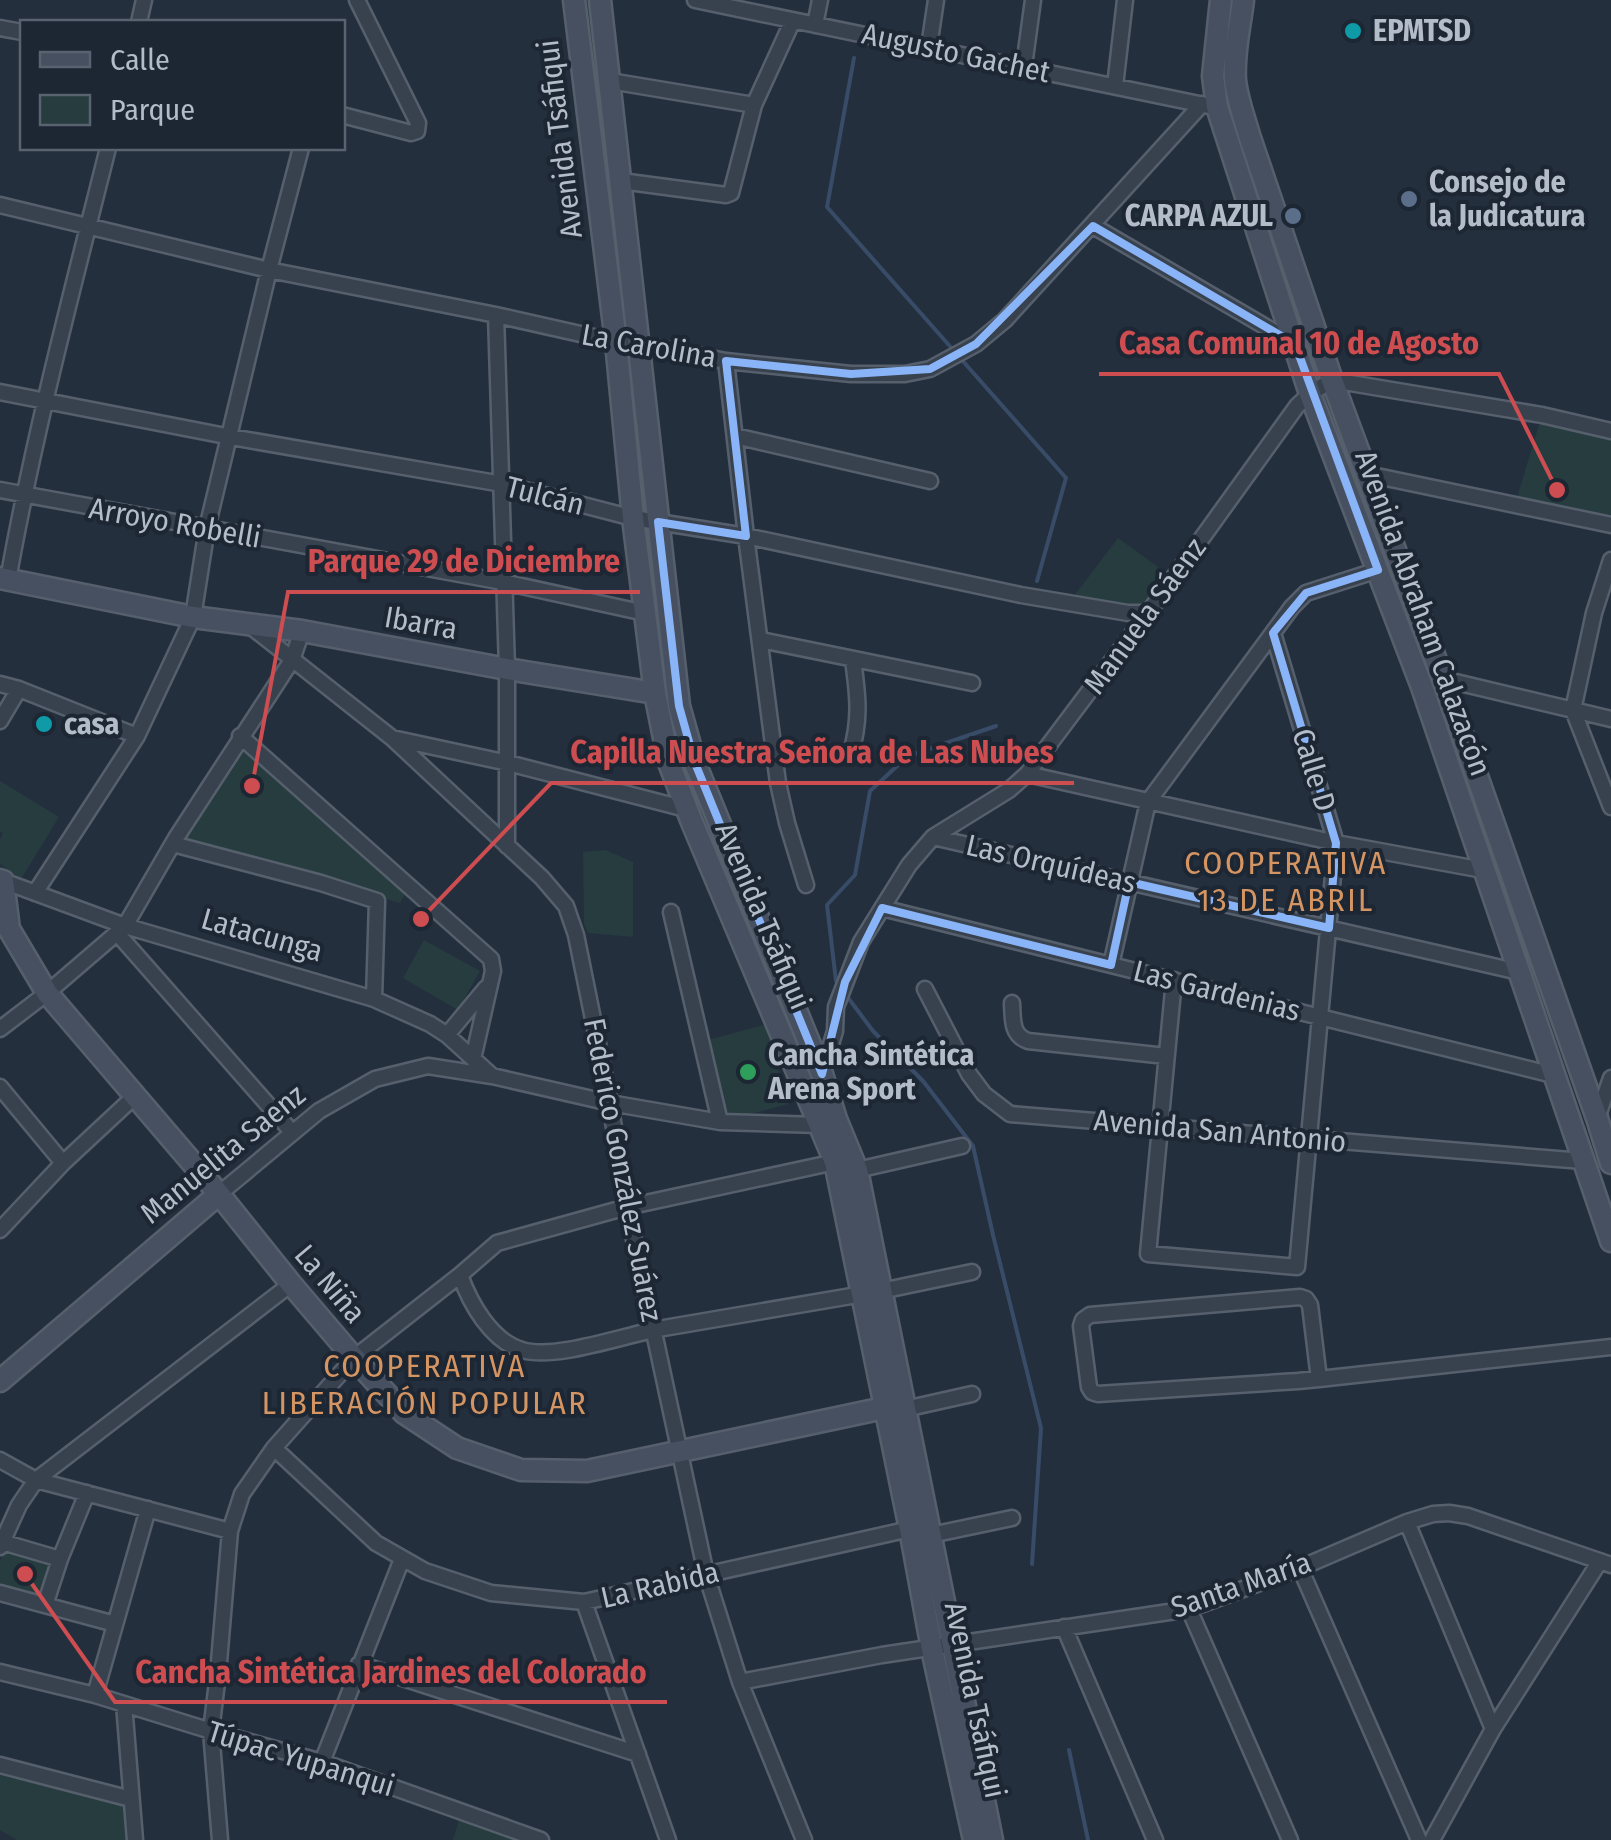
<svg xmlns="http://www.w3.org/2000/svg" width="1611" height="1840" font-family="'Fira Sans Condensed',sans-serif">
	<style>
		.green { fill: #263c3f }
		.lines { fill: none; stroke-linecap: round; stroke-linejoin: round }
		.stream { stroke: #394c67; stroke-width: 4 }
		.street-casing { stroke: #565f6c; stroke-width: 19 }
		.secondary-casing { stroke: #565f6c; stroke-width: 25 }
		.street { stroke: #38414e; stroke-width: 14 }
		.secondary { stroke: #465061; stroke-width: 20 }
		.marked { fill: none; stroke: #8ab4f8; stroke-width: 8; stroke-linejoin: round }
		.culture-dot { fill: #0f9aa8; stroke: #1d2633; stroke-width: 4 }
		.service-dot { fill: #5c6f8a; stroke: #1d2633; stroke-width: 4 }
		.leisure-dot { fill: #2e9e5b; stroke: #1d2633; stroke-width: 4 }
		.labels { text-anchor: middle; stroke-width: 8; stroke-linejoin: round; paint-order: stroke }
		.poi-label { font-size: 30px; font-weight: bold; fill: #b4bcc9; stroke: #1d2633; text-anchor: start }
		.street-label { font-size: 30px; fill: #b4bcc9; stroke: #1d2633 }
		.neighbourhood-label { font-size: 32px; letter-spacing: 2.5px; fill: #d59563; stroke: #1d2633 }
		.leader { fill: none; stroke: #ce4d50; stroke-width: 4 }
		.callout-dot { fill: #ce4d50; stroke: #1d2633; stroke-width: 4 }
		.callout-label { font-size: 32px; text-anchor: middle; font-weight: bold; fill: #ce4d50; stroke: #1d2633; stroke-width: 8; stroke-linejoin: round; paint-order: stroke }
	</style>
	<rect width="100%" height="100%" fill="#242f3e"/>
	<path class="green" d="M583 0H589L630 337 624 338Z
		M1230 0H1237L1230 61 1311 347 1307 349 1249 182 1225 100 1223 59Z
		M1542 415 1611 431V525L1515 504Z
		M1118 538 1165 572 1140 607 1074 596Z
		M240 736 409 887 400 903 176 838Z
		M0 781 59 817 21 879 0 864V839L3 833 0 831Z
		M605 850 633 862V937L588 933 584 924 583 852Z
		M424 940 480 971 458 1010 403 978Z
		M767 1024 788 1104 729 1120 708 1040Z
		M5 1546 55 1562 43 1599 0 1586V1562Z
		M0 1768 127 1801 130 1840H17L0 1830Z
		M459 1820 523 1840H453Z"/>
	<g class="lines">
		<path class="stream" d="M854 58 827 207 955 352
			M961 359 1066 478 1037 581
			M841 987 836 981 827 905 855 875 870 791 908 756 996 726
			M846 995 873 1031 923 1081 973 1146 993 1235 1041 1428 1032 1564
			M1069 1750 1088 1840"/>
		<defs>
			<path id="street" d="M695 0 1209 106
				M139 22 144 0
				M815 25 820 0
				M0 28 22 32
				M929 47 936 0
				M1024 66 1033 0
				M610 81 754 105
				M1115 86 1125 0
				M342 115 411 133 417 131 418 123 357 0
				M621 181 726 195 731 193 754 105 793 20
				M0 205 269 270 496 315 616 342 640 344 726 361 851 374H905L930 369 976 344 1005 320 1202 104
				M1093 226 1295 344
				M496 315 507 669V846
				M726 361 746 536 778 783 787 823 806 885
				M0 392 231 437 502 484 633 518 746 536 1021 595 1128 613H1148
				M735 436 930 481
				M1367 474 1611 525
				M0 490 503 582 645 613
				M1611 560 1594 613 1573 710 1611 807
				M8 580C34 434 72 291 108 148
				M249 625 392 738 542 878 566 906 576 935 610 1103 627 1207 706 1574 740 1682 804 1840
				M761 640 972 683
				M1443 679 1611 719
				M0 684 19 689 137 736
				M0 721 19 689
				M240 736 491 959 493 971 473 1059
				M392 738 508 763 686 809
				M850 756C861 720 858 696 853 660
				M1027 774 1336 843 1483 870
				M933 837 1519 972
				M173 844 321 883 377 901 374 999
				M3 881 125 926 374 999 430 1024 447 1035 491 1075
				M35 893 137 736 193 617 207 528 269 270 301 148
				M882 908 1553 1075
				M671 912 720 1122
				M117 933 292 1132
				M1111 965 1148 802 1292 607 1306 593 1378 570
				M1174 980 1148 1254 1297 1267 1336 843 1273 633
				M925 989 969 1074 984 1094 1010 1114 1583 1161
				M1012 1003C1013 1019 1011 1035 1028 1041L1166 1056
				M0 1029 47 993 125 926 176 838 292 660 302 631
				M447 1035 486 988
				M822 1074 835 1031 836 1007 861 942 909 865 933 837 1009 790 1027 774 1148 613 1297 406 1310 394 1332 380 1542 415 1611 431
				M0 1087 63 1163
				M1597 1118 1611 1078
				M857 1170 962 1146
				M219 1194 319 1111 375 1079 428 1066 492 1076 610 1103 720 1122 818 1125
				M0 1230 63 1163 135 1096
				M460 1275C470 1303 491 1341 522 1350 555 1360 622 1336 658 1329 726 1317 795 1306 863 1294
				M881 1291 972 1272
				M1319 1379 1310 1305 1306 1299 1300 1297 1090 1315 1083 1320 1081 1326 1089 1387 1092 1392 1098 1394 1298 1381 1319 1379 1611 1347
				M905 1409 972 1394
				M274 1448 376 1543 425 1571 491 1593 584 1602 910 1529
				M0 1460 36 1480 230 1531
				M1407 1522 1493 1729
				M931 1535 1012 1518
				M2 1542 60 1559
				M0 1547 19 1505 36 1480 291 1284
				M1300 1568 1419 1840
				M0 1593 115 1624
				M584 1602 668 1840
				M45 1605 60 1559 87 1493
				M1189 1609 1290 1840
				M1064 1627 1155 1840
				M359 1664 638 1754
				M0 1672 95 1695 211 1731 322 1762 541 1840
				M740 1682 882 1655 1189 1609 1300 1568 1407 1522 1433 1514 1449 1513 1468 1516 1611 1565
				M95 1695 148 1509
				M124 1704 135 1840
				M322 1762 402 1559
				M0 1765 131 1799
				M220 1840 211 1731 218 1674 230 1531 242 1494 274 1448 354 1358 460 1275 497 1243 627 1207 835 1162
				M1432 1840 1493 1729 1600 1561"/>
			<path id="secondary" d="M574 0 616 342 633 518 655 693 669 763 691 820 835 1162 910 1529 932 1649 974 1840
				M600 0 679 706 695 763 822 1074 836 1119 857 1170 992 1840
				M1221 0 1213 76 1217 107 1310 394 1422 687 1611 1241
				M1243 0C1240 26 1233 54 1235 80 1237 99 1244 117 1249 135L1332 380 1443 679 1597 1118 1611 1163
				M0 578 193 617 302 631 507 669 655 693
				M0 880 3 881 9 929 47 993 219 1194 291 1284 354 1358 404 1413 457 1448 521 1470 587 1471 884 1408
				M0 1381 219 1194"/>
		</defs>
		<use href="#street" class="street-casing"/>
		<use href="#secondary" class="secondary-casing"/>
		<use href="#street" class="street"/>
		<use href="#secondary" class="secondary"/>
	</g>
	<path class="marked" d="M1093 226 1295 344 1378 570 1306 593 1273 633 1336 843 1329 928 1129 882 1111 965 882 908 845 982 822 1074 695 763 679 706 658 522 746 536 726 361 851 374 930 369 976 344Z"/>
	<g class="culture-dot">
		<circle cx="1353" cy="31" r="10"/>
		<circle cx="44" cy="724" r="10"/>
	</g>
	<g class="service-dot">
		<circle cx="1409" cy="199" r="10"/>
		<circle cx="1293" cy="216" r="10"/>
	</g>
	<circle class="leisure-dot" cx="748" cy="1072" r="10"/>
	<g class="labels">
		<g class="poi-label">
			<text x="1373" y="41">EPMTSD</text>
			<text x="1429" y="192">Consejo de<tspan x="1429" dy="34">la Judicatura</tspan></text>
			<text x="1273" y="226" text-anchor="end">CARPA AZUL</text>
			<text x="64" y="734">casa</text>
			<text x="768" y="1065">Cancha Sintética<tspan x="768" dy="34">Arena Sport</tspan></text>
		</g>
		<g class="street-label">
			<text transform="translate(956 53) rotate(12)" y="10">Augusto Gachet</text>
			<text transform="translate(560 139) rotate(-97)" y="10">Avenida Tsáfiqui</text>
			<text transform="translate(649 346) rotate(10)" y="10">La Carolina</text>
			<text transform="translate(545 496) rotate(14)" y="10">Tulcán</text>
			<text transform="translate(175 523) rotate(10)" y="10">Arroyo Robelli</text>
			<text transform="translate(1423 613) rotate(70)" y="10">Avenida Abraham Calazacón</text>
			<text transform="translate(1145 616) rotate(-54)" y="10">Manuela Sáenz</text>
			<text transform="translate(421 623) rotate(10)" y="10">Ibarra</text>
			<text transform="translate(1314 770) rotate(73)" y="10">Calle D</text>
			<text transform="translate(1051 864) rotate(13)" y="10">Las Orquídeas</text>
			<text transform="translate(763 916) rotate(67)" y="10">Avenida Tsáfiqui</text>
			<text transform="translate(262 935) rotate(16)" y="10">Latacunga</text>
			<text transform="translate(1217 991) rotate(14)" y="10">Las Gardenias</text>
			<text transform="translate(1220 1131) rotate(5)" y="10">Avenida San Antonio</text>
			<text transform="translate(223 1154) rotate(-39)" y="10">Manuelita Saenz</text>
			<text transform="translate(623 1170) rotate(79)" y="10">Federico González Suárez</text>
			<text transform="translate(330 1284) rotate(50)" y="10">La Niña</text>
			<text transform="translate(660 1585) rotate(-13)" y="10">La Rabida</text>
			<text transform="translate(1241 1585) rotate(-19)" y="10">Santa María</text>
			<text transform="translate(975 1700) rotate(78)" y="10">Avenida Tsáfiqui</text>
			<text transform="translate(301 1759) rotate(17)" y="10">Túpac Yupanqui</text>
		</g>
		<g class="neighbourhood-label">
			<text x="1286" y="874">COOPERATIVA<tspan x="1286" dy="37">13 DE ABRIL</tspan></text>
			<text x="425" y="1377">COOPERATIVA<tspan x="425" dy="37">LIBERACIÓN POPULAR</tspan></text>
		</g>
	</g>
	<path class="leader" d="M1557 490L1499 374H1099M252 786L288 592H640M421 919L551 783H1074M25 1574L115 1702H667"/>
	<g class="callout-dot">
		<circle cx="1557" cy="490" r="10"/>
		<circle cx="252" cy="786" r="10"/>
		<circle cx="421" cy="919" r="10"/>
		<circle cx="25" cy="1574" r="10"/>
	</g>
	<g class="callout-label">
		<text x="1299" y="354">Casa Comunal 10 de Agosto</text>
		<text x="464" y="572">Parque 29 de Diciembre</text>
		<text x="812" y="763">Capilla Nuestra Señora de Las Nubes</text>
		<text x="391" y="1683">Cancha Sintética Jardines del Colorado</text>
	</g>
	<rect x="20" y="20" width="325" height="130" fill="#1d2633" stroke="#59626f" stroke-width="2.5"/>
	<rect x="40" y="52" width="50" height="15" fill="#465061" stroke="#59626f" stroke-width="2.5"/>
	<text x="110" y="70" font-size="30" fill="#b4bcc9">Calle</text>
	<rect x="40" y="95" width="50" height="30" fill="#263c3f" stroke="#59626f" stroke-width="2.5"/>
	<text x="110" y="120" font-size="30" fill="#b4bcc9">Parque</text>
</svg>
